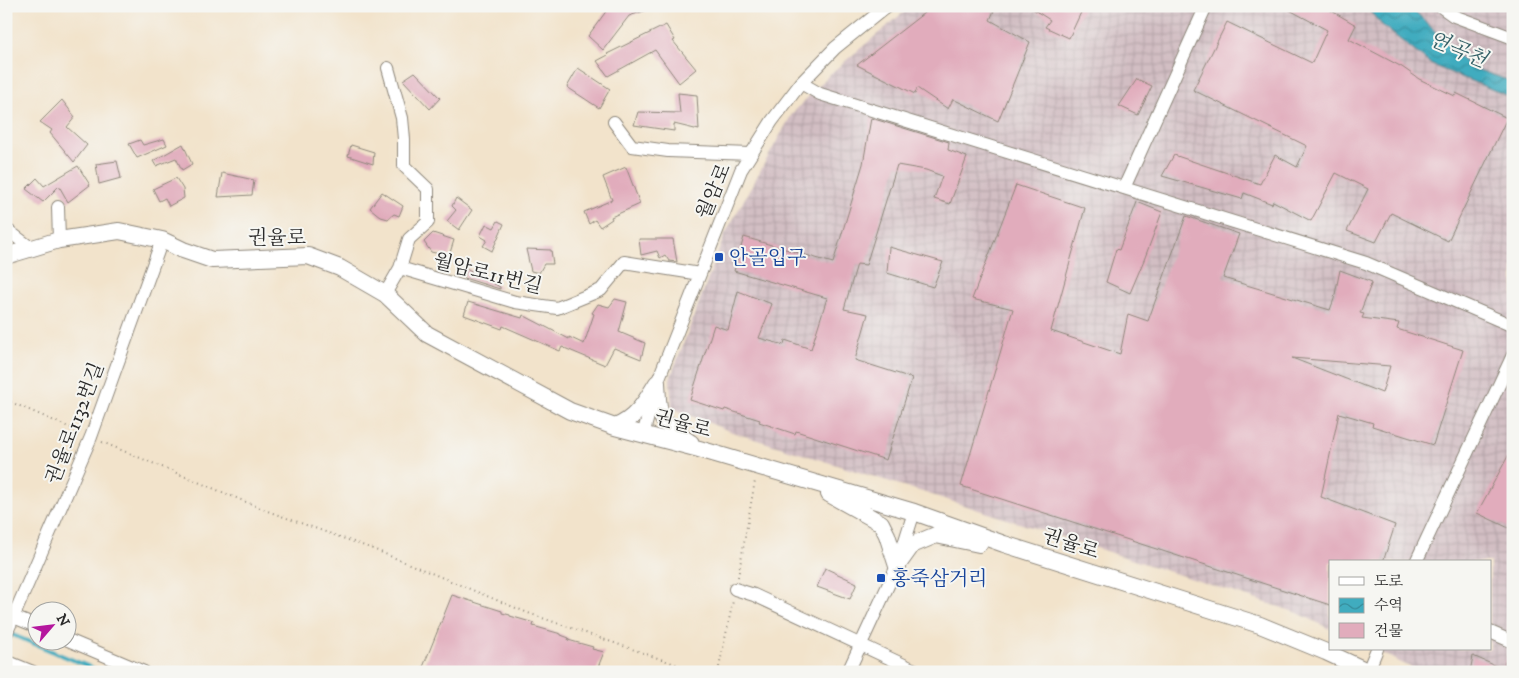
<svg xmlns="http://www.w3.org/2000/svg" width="1519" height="678" font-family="'IM FELL DW Pica','Noto Serif KR',serif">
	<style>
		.industrial { fill: url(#industrial-grid) }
		.water { fill: url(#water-waves); stroke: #366c75 }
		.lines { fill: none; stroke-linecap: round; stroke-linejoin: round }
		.stream { stroke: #40acbf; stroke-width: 4 }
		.building { fill: #e1acbc; fill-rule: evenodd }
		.minor-casing { stroke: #8e877b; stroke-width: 14 }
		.major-casing { stroke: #8e877b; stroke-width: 18 }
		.path { stroke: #8e877b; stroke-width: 2; stroke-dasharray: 1 4; stroke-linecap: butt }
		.minor { stroke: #fff; stroke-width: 12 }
		.major { stroke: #fff; stroke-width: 16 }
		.transit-dot { fill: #1a4fb4; stroke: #f6f6f2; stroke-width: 2 }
		.labels { text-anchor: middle; stroke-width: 4; stroke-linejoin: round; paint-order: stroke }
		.street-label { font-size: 20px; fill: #2b2b2b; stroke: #f6f6f2 }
		.transit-label { font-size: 20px; fill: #164399; stroke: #f6f6f2; text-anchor: start }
		.water-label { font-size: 21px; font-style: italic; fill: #335f66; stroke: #f6f6f2 }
	</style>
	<defs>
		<pattern id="industrial-grid" width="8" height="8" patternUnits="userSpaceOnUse" patternTransform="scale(1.25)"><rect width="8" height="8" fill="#d2bec3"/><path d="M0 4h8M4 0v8" fill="none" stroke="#b4a3a8"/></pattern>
		<pattern id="water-waves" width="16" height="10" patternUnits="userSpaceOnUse" patternTransform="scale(1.25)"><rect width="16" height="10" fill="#40acbf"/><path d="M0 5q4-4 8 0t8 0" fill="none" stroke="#368c9b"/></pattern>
	</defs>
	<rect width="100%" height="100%" fill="#f6f6f2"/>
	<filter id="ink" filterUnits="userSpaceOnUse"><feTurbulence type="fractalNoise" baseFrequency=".02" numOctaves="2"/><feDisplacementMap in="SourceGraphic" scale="10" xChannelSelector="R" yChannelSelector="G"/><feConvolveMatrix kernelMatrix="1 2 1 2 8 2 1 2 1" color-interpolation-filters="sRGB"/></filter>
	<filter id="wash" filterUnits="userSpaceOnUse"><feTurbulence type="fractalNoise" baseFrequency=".0096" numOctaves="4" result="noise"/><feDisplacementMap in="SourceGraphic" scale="20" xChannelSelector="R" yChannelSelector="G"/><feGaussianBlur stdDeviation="1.12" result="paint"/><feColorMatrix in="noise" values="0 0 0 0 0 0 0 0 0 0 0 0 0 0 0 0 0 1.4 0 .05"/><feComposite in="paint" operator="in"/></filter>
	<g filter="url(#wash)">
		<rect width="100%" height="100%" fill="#f2e3cb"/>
		<path class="industrial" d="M911 6H1513V672H1420L1373 649H1490V562H1330V629L1298 613 935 496 732 432 672 408 670 379 725 234 792 114 830 74Z"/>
		<path class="water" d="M1365 6H1410L1470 67 1513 82V98L1432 65 1383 26Z"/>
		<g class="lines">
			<path class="stream" d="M8 633 102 672"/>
		</g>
		<g id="blocks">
			<path class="building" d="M610 6H653V8L629 16 603 50 588 36Z
				M933 6H996L990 20 1030 42 998 121 953 99 948 109 917 88 915 94 857 65Z
				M1028 6H1084L1069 38 1045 27 1050 20Z
				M1282 6H1332L1330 10 1356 25 1349 39 1402 67 1419 79 1455 96 1456 93 1507 118 1448 241 1391 213 1376 242 1347 231 1368 189 1336 173 1311 221 1273 201 1272 204 1244 193 1242 199 1162 176 1174 155 1260 184 1275 155 1297 167 1307 146 1193 90 1227 22 1312 63 1327 30Z
				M666 25 675 40 673 41 696 69 679 83 655 50 608 76 597 61 608 55 607 54Z
				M578 68 610 89 599 108 567 87Z
				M415 72 440 98 430 109 403 80Z
				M1137 79 1152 86 1138 115 1119 106Z
				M678 93 697 95 699 130 674 124V131L634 125 638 112 680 113Z
				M62 100 75 117 67 127 87 145 74 162 50 133 52 130 40 122Z
				M871 118 949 142 948 150 967 157 950 204 934 199 942 176 926 170 897 165 866 265 857 264 844 309 868 314 855 360 912 378 886 460 796 431 795 434 759 422 760 420 725 409 724 411 690 400 714 325 728 330 738 291 772 304 759 338 784 345 785 340 811 349 827 298 734 271 744 237 833 263 863 164Z
				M164 139 167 145 137 158 129 144 140 140 143 145Z
				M183 144 192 164 182 170 176 158 156 166 153 161Z
				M351 145 374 152 373 164 348 156Z
				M117 161 121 178 99 184 96 164Z
				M78 166 90 185 68 202 59 186 43 202 26 189 37 178 44 186Z
				M626 167 640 204 611 217 612 219 600 227 595 220 589 224 584 212 612 200 603 177Z
				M222 173 254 180 252 195 218 197Z
				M176 178 183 189 184 198 169 206 165 198 159 201 153 189Z
				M1016 185 1085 208 1051 331 1120 354 1128 314 1148 321 1186 216 1239 234 1223 278 1330 310 1334 299 1340 270 1372 282 1360 313 1364 314 1362 318 1399 323 1397 329 1463 350 1433 445 1372 426 1373 423 1339 413 1321 497 1395 525 1383 562H1330V605L961 486 1013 309 972 299ZM1292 358 1390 366 1382 393Z
				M382 192 403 206 399 216 394 214 388 219 381 217 370 208Z
				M456 198 472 210 459 230 447 221 456 210 452 206Z
				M1137 202 1162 212 1144 260 1130 293 1106 282 1116 249 1119 250Z
				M498 221 504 224 492 251 483 246 487 240 480 236 486 224 494 228Z
				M433 233 454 240 449 256 431 252 424 242Z
				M639 239H673L677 262 669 261 665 255 660 258 657 251 641 255Z
				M889 247 943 262 933 287 887 273Z
				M526 249 551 250 553 264H544L539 273 531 271Z
				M466 268 500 287V289L464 278Z
				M615 299 627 302 619 332 645 343 641 359 614 348 605 365 562 347 560 351 503 326 502 329 464 315 468 302 522 318 523 315 569 339V337L584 344 594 314 592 313 598 304 609 307Z
				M1513 447V530L1477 513Z
				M825 568 857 583 850 599 817 587Z
				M452 595 502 611V613L510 615V616L534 623 533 626 561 634V635L569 638 568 640 593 647 592 649 604 652 596 672H421Z
				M1509 649 1513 650V672H1470L1473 656 1503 669Z"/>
		</g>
	</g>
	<g filter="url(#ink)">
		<use href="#blocks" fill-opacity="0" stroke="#8e877b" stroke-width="1"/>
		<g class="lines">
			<defs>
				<path id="minor" d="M1440 6 1454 16 1513 38
					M801 83 820 94 1366 263 1513 326
					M614 122 632 146 668 151 751 154
					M1124 188 1206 6
					M58 207 59 240
					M6 229 31 248
					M400 268 515 302 557 308 601 290 624 262 700 274
					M385 294 400 268 409 239 428 222V189L404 166V139L402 118 388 68
					M643 435 657 383 741 170 772 121 801 83 835 48 887 6
					M1416 562 1513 355
					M735 589 754 595 919 672
					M6 614 38 627
					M1490 632 1513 642
					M6 634 91 437 162 240
					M68 640 144 672
					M6 661 33 672
					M1368 671 1377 649
					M848 672 897 566 914 512"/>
				<path id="major" d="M6 256 59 240 119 231 162 240 183 250 212 260 308 256 340 268 385 294 427 334 570 411 615 427 699 449 914 512 1004 544 1260 625 1326 652 1369 672
					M657 383C658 395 657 409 663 419 669 429 682 437 691 443
					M615 427C636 419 646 401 657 383
					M829 494 881 523 887 535 897 566
					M897 566 912 545 936 535 979 544"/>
			</defs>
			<use href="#minor" class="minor-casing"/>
			<use href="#major" class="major-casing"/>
			<path class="path" d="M6 400 80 432
				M102 442 270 512 373 549 528 613 698 672
				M738 577 755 481
				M718 672 733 601"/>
			<use href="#minor" class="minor"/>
			<use href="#major" class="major"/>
		</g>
	</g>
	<g class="transit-dot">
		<rect x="714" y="252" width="10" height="10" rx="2.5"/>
		<rect x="876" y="573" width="10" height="10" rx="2.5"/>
	</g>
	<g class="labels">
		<g class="street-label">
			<text transform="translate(713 191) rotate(-67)" y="7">월암로</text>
			<text x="277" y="244">권율로</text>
			<text transform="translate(488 273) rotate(14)" y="7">월암로11번길</text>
			<text transform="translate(74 423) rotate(-69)" y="7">권율로1132번길</text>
			<text transform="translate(683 423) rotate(15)" y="7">권율로</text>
			<text transform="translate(1071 543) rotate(18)" y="7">권율로</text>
		</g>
		<g class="transit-label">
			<text x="729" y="264">안골입구</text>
			<text x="891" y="585">홍죽삼거리</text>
		</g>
		<g class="water-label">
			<text transform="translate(1458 49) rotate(23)" y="7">연곡천</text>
		</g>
	</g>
	<rect width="1519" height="678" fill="none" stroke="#f6f6f2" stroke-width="25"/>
	<rect x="1329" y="560" width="162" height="90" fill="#f6f6f2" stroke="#a5a5a2"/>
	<rect x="1339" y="577" width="25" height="8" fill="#ffffff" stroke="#a5a5a2"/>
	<text x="1374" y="586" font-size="15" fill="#2b2b2b">도로</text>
	<rect x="1339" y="598" width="25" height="15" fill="url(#water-waves)" stroke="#a5a5a2"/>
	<text x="1374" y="610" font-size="15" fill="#2b2b2b">수역</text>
	<rect x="1339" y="623" width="25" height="15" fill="#e1acbc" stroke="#a5a5a2"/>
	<text x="1374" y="636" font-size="15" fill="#2b2b2b">건물</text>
	<g transform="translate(52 626) rotate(62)"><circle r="24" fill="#f6f6f2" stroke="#a5a5a2"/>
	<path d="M0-4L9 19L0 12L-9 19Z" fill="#b5179e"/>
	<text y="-8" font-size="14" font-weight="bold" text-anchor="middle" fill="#2b2b2b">N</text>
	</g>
</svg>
